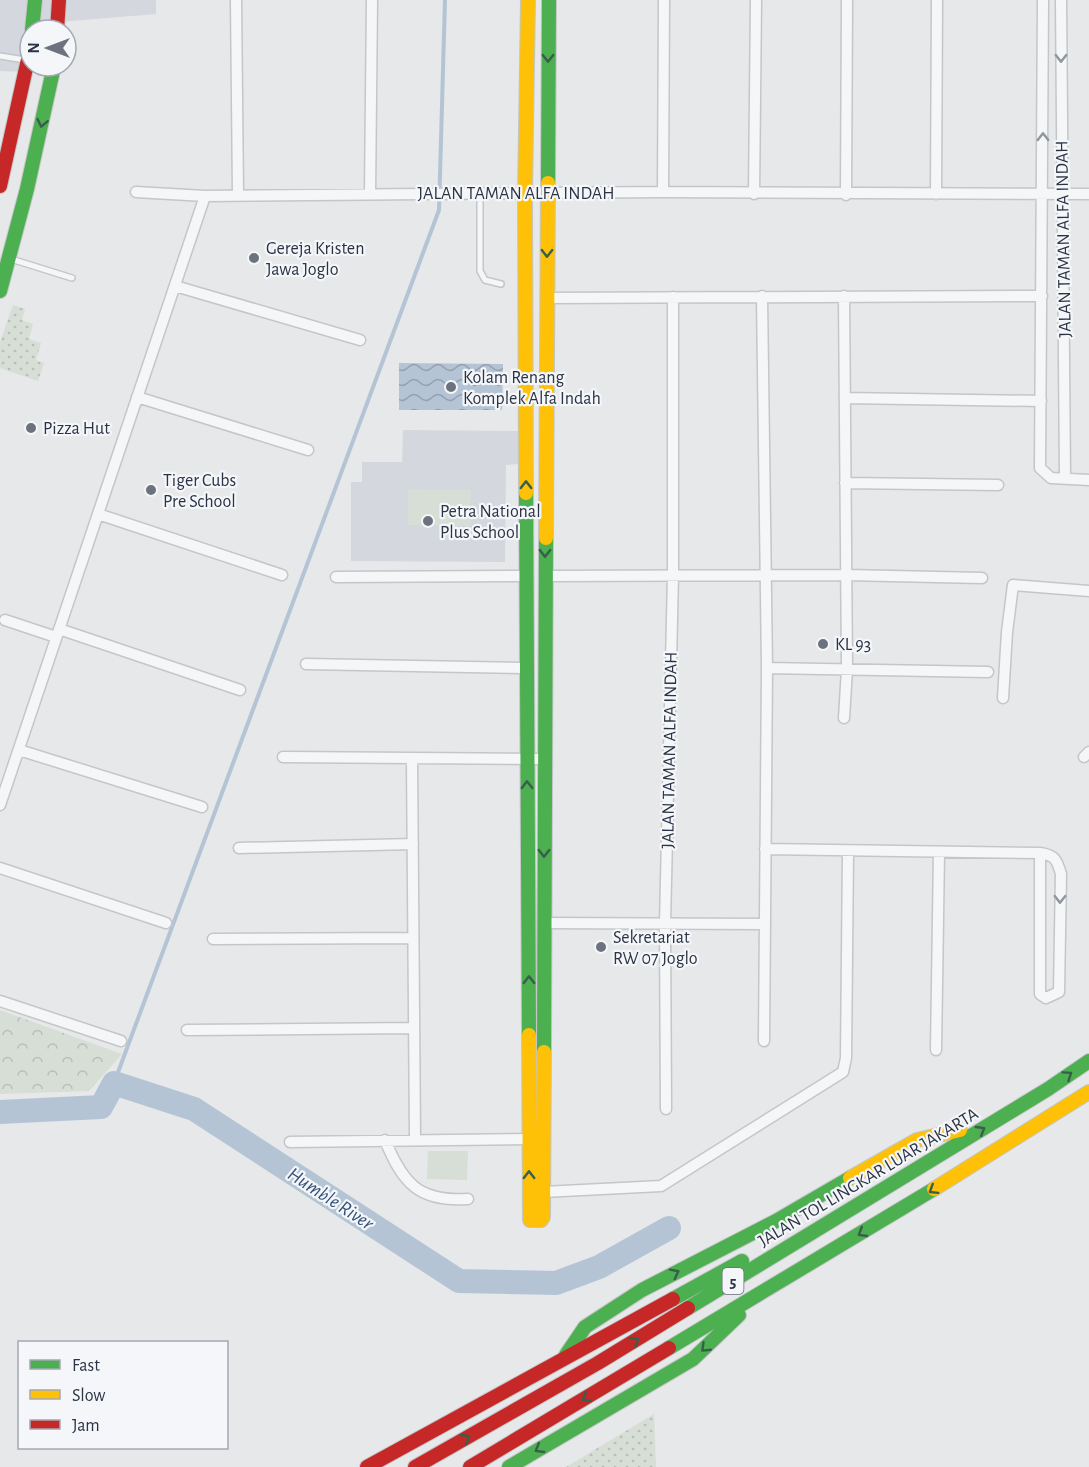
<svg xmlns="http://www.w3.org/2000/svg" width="1089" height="1467" font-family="'Alegreya Sans',sans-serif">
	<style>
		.built { fill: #d4d7dd }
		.grass { fill: url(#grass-dots) }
		.park { fill: url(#park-crowns) }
		.pitch { fill: #d6ded6 }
		.water { fill: url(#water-waves) }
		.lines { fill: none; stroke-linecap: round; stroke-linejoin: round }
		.stream { stroke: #b4c4d5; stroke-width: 4 }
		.river { stroke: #b4c4d5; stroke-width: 24 }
		.lane-casing { stroke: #c4c6c8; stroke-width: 8 }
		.street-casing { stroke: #c4c6c8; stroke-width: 13 }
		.fast-casing { stroke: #c4c6c8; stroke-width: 16 }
		.slow-casing { stroke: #c4c6c8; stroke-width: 16 }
		.jam-casing { stroke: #c4c6c8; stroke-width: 16 }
		.lane { stroke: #f5f6f7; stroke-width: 5 }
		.street { stroke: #f5f6f7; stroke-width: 10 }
		.fast { stroke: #4caf50; stroke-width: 14 }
		.slow { stroke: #ffc107; stroke-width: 14 }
		.jam { stroke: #c62828; stroke-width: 14 }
		.oneway { stroke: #375f49 }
		.oneway2 { stroke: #90959e }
		.poi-dot { fill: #6c737f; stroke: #f4f6f9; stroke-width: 2 }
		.labels { text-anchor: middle; stroke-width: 4.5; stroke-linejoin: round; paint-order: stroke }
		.shield { fill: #f4f6f9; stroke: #676e7b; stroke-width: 1.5 }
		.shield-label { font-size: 16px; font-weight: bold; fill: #2b3445 }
		.street-label { font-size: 18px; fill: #2b3445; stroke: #f4f6f9 }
		.poi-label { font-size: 18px; fill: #2b3445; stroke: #f4f6f9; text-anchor: start }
		.water-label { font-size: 20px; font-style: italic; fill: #34527a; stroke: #f4f6f9 }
	</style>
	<defs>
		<pattern id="grass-dots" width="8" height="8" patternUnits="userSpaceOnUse" patternTransform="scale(1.5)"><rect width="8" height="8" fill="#d6ded6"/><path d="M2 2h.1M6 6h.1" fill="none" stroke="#b8bfb9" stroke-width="1.8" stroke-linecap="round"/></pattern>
		<pattern id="park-crowns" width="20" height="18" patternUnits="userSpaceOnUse" patternTransform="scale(1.5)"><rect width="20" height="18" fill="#d6ded6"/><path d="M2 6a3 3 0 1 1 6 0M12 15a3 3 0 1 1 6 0" fill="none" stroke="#b8bfb9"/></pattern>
		<pattern id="water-waves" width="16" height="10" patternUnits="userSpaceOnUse" patternTransform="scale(1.5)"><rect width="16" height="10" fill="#b4c4d5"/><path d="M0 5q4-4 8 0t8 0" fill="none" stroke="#93a0af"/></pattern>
	</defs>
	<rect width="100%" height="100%" fill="#e6e8ea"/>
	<path class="built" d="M0 0H156V14L59 22 57 30H30V66H50L48 73 0 71Z
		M403 430 519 431V464L506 465 505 562 351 561V482H362V462H402Z"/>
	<path class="grass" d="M13 305 25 309 22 320 33 324 29 339 41 343 36 360 44 363 38 381 0 368V342Z
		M654 1414 656 1467H566Z"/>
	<path class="park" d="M0 1010 122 1054 89 1091 0 1094Z"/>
	<path class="pitch" d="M408 489 471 490 470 526 408 525Z
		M428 1151H468L467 1180 427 1179Z"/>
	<path class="water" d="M399 363 503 364 502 410H399Z"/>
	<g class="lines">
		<path class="stream" d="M114 1083 439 210 445 0"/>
		<path class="river" d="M0 1112 101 1107 114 1083 194 1109 459 1281 556 1283 599 1267 669 1228"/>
		<defs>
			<path id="lane" d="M0 56 25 60
				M480 194V271L485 280 501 284
				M11 259 72 278"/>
			<path id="street" d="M236 0 238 195
				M1043 0 1040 468 1051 478 1089 480
				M1061 0 1065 478
				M136 192 205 196 663 192 1089 194
				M663 192 664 0
				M370 194 372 0
				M754 194 756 0
				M936 194 937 0
				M846 195 847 0
				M175 286 360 340
				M762 296 767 668 764 1041
				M844 296 847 669 844 718
				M547 298 1042 296
				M137 397 308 450
				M845 398 1041 401
				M845 483 998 485
				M98 514 282 575
				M545 576 846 575 982 578
				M336 577 527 576
				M5 620 56 637
				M59 629 240 690
				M306 664 527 668
				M767 668 988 672
				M1003 698 1007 632 1013 585 1089 591
				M19 750 202 807
				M283 757 544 759
				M1084 757 1089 752
				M412 759 415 1139
				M0 805 205 196
				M239 848 413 844
				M765 849 1040 853C1055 855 1057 860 1061 874L1059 992 1046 998 1040 994V853
				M0 868 166 923
				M543 923 765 924
				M213 939 413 938
				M0 1001 121 1041
				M187 1030 414 1028
				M936 1050 939 852
				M666 1109 665 924 673 575V297
				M385 1140C403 1184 419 1202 468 1199
				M290 1142 536 1139
				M543 1192 661 1186 843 1072 846 1058 848 851"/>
			<path id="fast" d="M32 30 35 0
				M548 183 549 0
				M0 291 27 189 54 66
				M526 493 529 1035
				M544 1052 546 538
				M673 1299 742 1261
				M688 1308 1048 1089 1089 1061
				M669 1348 934 1189
				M566 1355 585 1327 642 1290 776 1221 850 1178
				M509 1467 693 1359 739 1315"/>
			<path id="slow" d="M526 493 525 193 528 0
				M546 538 548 183
				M529 1035 530 1220H541L543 1217 544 1052
				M850 1178 917 1140 960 1130
				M934 1189 1089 1092"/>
			<path id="jam" d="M57 30 59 0
				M0 186 30 50
				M367 1467 673 1299
				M415 1467 598 1363 688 1308
				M470 1467 669 1348"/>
		</defs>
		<use href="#lane" class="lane-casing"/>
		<use href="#street" class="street-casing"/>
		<use href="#fast" class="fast-casing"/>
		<use href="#slow" class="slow-casing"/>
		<use href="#jam" class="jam-casing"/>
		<use href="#lane" class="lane"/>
		<use href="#street" class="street"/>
		<use href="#fast" class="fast"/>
		<use href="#slow" class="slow"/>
		<use href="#jam" class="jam"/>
	</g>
	<defs><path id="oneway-chevron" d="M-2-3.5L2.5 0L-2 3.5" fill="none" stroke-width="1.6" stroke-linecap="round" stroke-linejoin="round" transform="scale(1.5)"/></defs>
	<g class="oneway">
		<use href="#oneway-chevron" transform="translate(548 58) rotate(90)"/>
		<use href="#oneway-chevron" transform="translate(42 123) rotate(102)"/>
		<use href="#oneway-chevron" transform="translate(547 253) rotate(91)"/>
		<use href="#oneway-chevron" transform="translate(526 485) rotate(-90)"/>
		<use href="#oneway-chevron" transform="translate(545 553) rotate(90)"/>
		<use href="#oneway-chevron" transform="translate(527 785) rotate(-91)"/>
		<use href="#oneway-chevron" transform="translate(544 853) rotate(90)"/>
		<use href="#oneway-chevron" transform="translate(529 980) rotate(-90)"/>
		<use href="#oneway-chevron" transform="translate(1068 1075) rotate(-34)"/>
		<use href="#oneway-chevron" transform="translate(981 1130) rotate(-31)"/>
		<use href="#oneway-chevron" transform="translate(529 1175) rotate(-90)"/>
		<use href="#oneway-chevron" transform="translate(933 1190) rotate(148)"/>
		<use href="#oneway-chevron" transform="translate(862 1233) rotate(149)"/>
		<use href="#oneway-chevron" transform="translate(675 1273) rotate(-27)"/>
		<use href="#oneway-chevron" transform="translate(635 1341) rotate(-31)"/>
		<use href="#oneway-chevron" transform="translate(705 1348) rotate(136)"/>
		<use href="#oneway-chevron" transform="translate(586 1398) rotate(149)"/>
		<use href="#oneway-chevron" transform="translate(466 1438) rotate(-30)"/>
		<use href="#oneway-chevron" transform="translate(539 1449) rotate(149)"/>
	</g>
	<g class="oneway2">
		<use href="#oneway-chevron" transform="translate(1061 58) rotate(90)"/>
		<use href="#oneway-chevron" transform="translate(1043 137) rotate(-90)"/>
		<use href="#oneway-chevron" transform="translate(1060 899) rotate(91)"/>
	</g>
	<g class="poi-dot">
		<circle cx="254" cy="258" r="6"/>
		<circle cx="451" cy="387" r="6"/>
		<circle cx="31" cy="428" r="6"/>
		<circle cx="151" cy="490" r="6"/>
		<circle cx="428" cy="521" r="6"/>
		<circle cx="823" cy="644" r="6"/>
		<circle cx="601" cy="947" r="6"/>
	</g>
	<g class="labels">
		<rect class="shield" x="722.5" y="1268" width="21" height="26" rx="4.5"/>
		<g class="shield-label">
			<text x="733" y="1287">5</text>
		</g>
		<g class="street-label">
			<text x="516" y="199">JALAN TAMAN ALFA INDAH</text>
			<text transform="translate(1063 239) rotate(-91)" y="6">JALAN TAMAN ALFA INDAH</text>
			<text transform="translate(669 750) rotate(-89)" y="6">JALAN TAMAN ALFA INDAH</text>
			<text transform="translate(868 1177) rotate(-31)" y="6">JALAN TOL LINGKAR LUAR JAKARTA</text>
		</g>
		<g class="poi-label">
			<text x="266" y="254">Gereja Kristen<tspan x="266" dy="21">Jawa Joglo</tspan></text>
			<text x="463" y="383">Kolam Renang<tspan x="463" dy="21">Komplek Alfa Indah</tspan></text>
			<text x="43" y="434">Pizza Hut</text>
			<text x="163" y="486">Tiger Cubs<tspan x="163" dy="21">Pre School</tspan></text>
			<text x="440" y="517">Petra National<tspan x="440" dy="21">Plus School</tspan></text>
			<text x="835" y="650">KL 93</text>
			<text x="613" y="943">Sekretariat<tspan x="613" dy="21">RW 07 Joglo</tspan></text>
		</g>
		<g class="water-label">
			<text transform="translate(331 1198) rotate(33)" y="7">Humble River</text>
		</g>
	</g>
	<rect x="18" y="1341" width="210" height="108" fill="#f4f6f9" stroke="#a4a8b1" stroke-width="1.5"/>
	<rect x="30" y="1360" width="30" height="9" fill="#4caf50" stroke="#a4a8b1" stroke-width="1.5"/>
	<text x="72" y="1371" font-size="18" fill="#2b3445">Fast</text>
	<rect x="30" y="1390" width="30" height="9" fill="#ffc107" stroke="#a4a8b1" stroke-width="1.5"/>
	<text x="72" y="1401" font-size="18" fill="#2b3445">Slow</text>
	<rect x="30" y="1420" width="30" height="9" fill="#c62828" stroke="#a4a8b1" stroke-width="1.5"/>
	<text x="72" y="1431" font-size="18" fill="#2b3445">Jam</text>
	<g transform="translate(48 48) rotate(270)"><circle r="28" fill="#f4f6f9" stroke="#a4a8b1" stroke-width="1.5"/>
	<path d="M0-4.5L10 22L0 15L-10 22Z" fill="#6c737f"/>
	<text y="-9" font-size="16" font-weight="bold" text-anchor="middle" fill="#2b3445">N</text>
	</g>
</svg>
